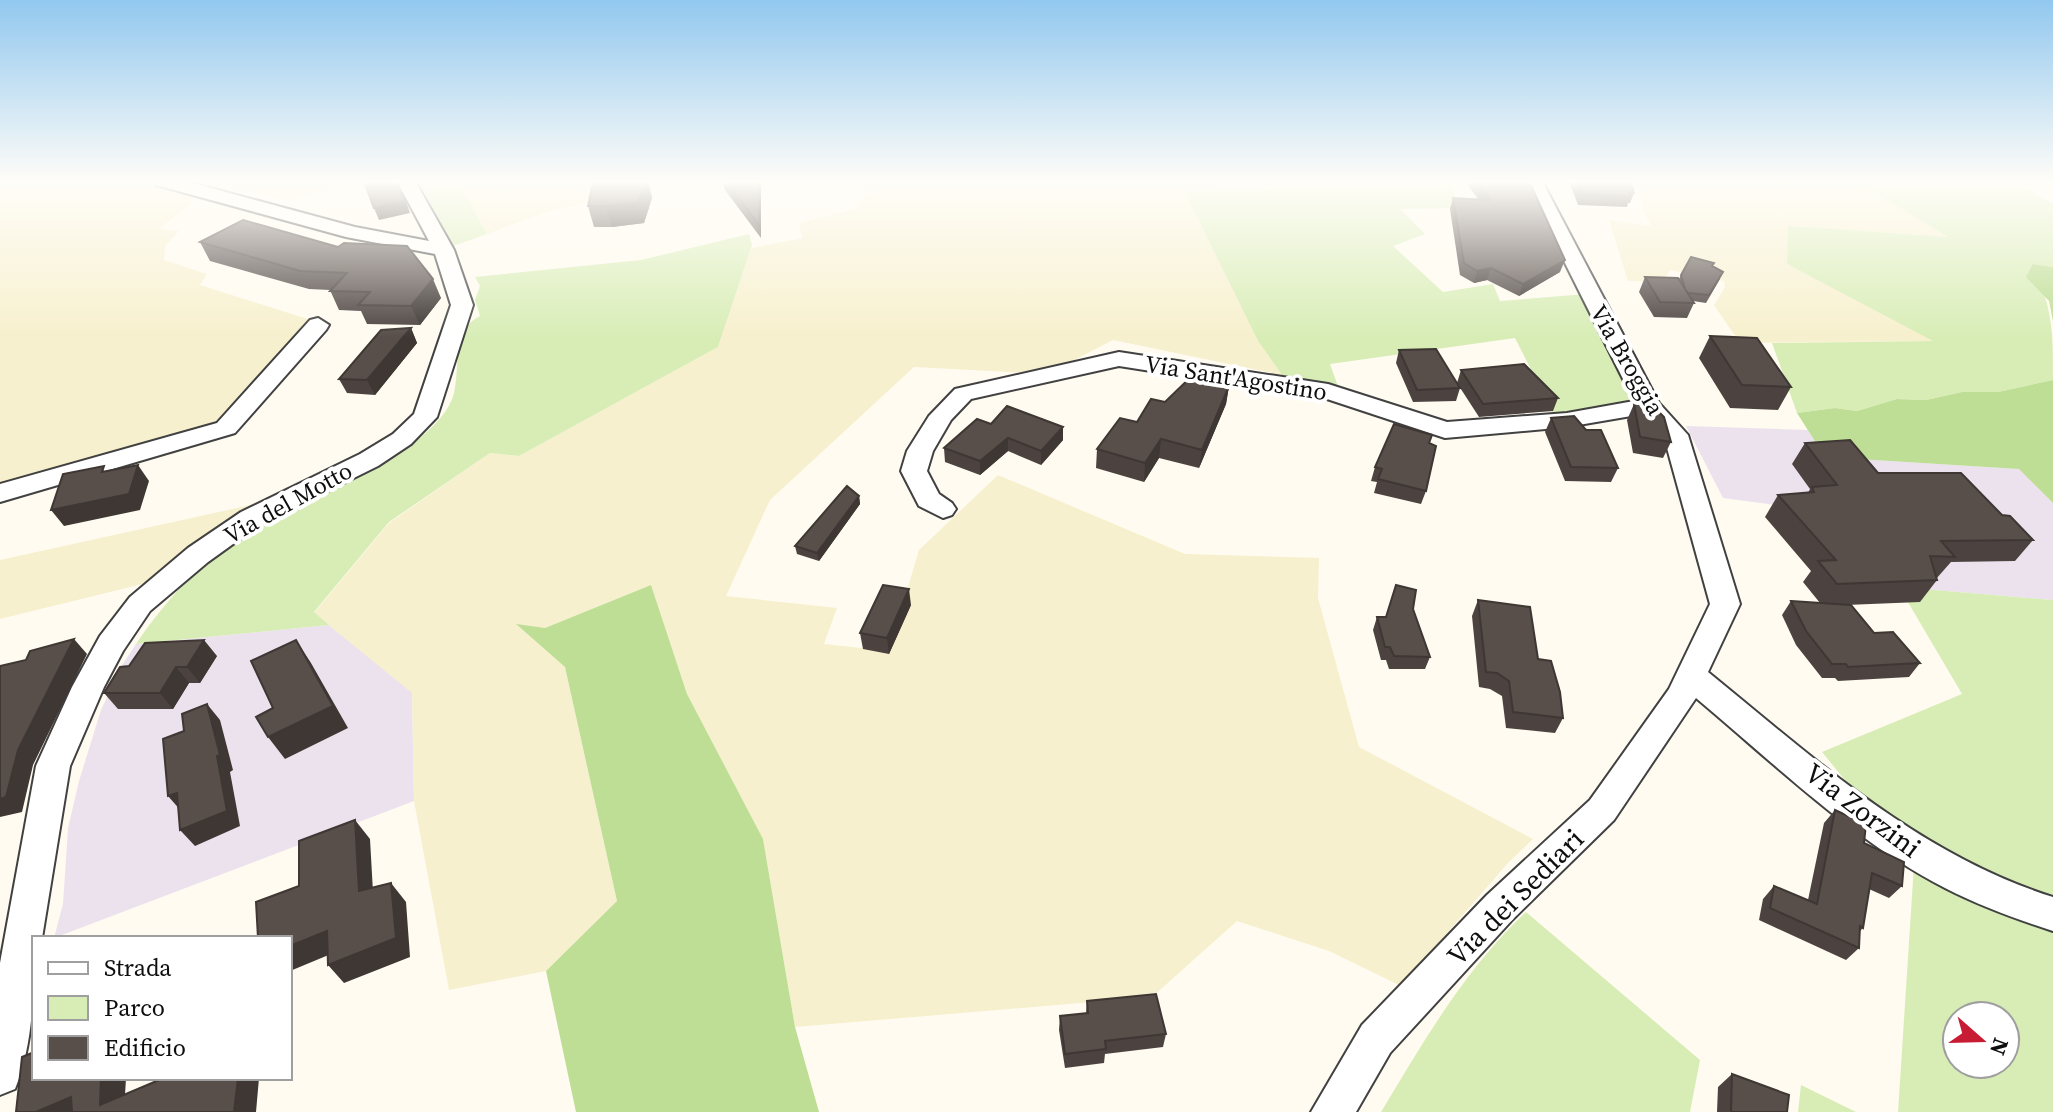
<svg xmlns="http://www.w3.org/2000/svg" width="2053" height="1112" font-family="'Source Serif 4',serif">
	<style>
		.industrial { fill: #ebe2ee }
		.farmland { fill: #f7f0ce }
		.green { fill: #d8edb6; fill-rule: evenodd }
		.forest { fill: #bdde94 }
		.lines { fill: none; stroke-linecap: round; stroke-linejoin: round }
		.minor-casing { stroke: #414141; stroke-width: 4 }
		.minor { fill: #fff; fill-rule: evenodd }
		.wall { fill: #4c4340 }
		.shaded-wall { fill: #3e3734 }
		.building { fill: #584e4a; stroke: #3e3734; stroke-width: 2 }
		.labels { text-anchor: middle; stroke-width: 8; stroke-linejoin: round; paint-order: stroke }
		.street-label { font-size: 24px; fill: #0e0e0e; stroke: #fff }
		.near-street-label { font-size: 28px; fill: #0e0e0e; stroke: #fff }
	</style>
	<rect width="100%" height="100%" fill="#fffbf0"/>
	<path class="industrial" d="M1686 426 1808 430 1825 457 2020 469 2053 503V600L1899 587 1798 508 1723 498Z
		M329 625 412 692 414 801 54 938 63 904 68 828 79 781 101 710 122 665 136 644Z"/>
	<path class="farmland" d="M0 181H359L287 200 202 182 196 185 191 204 159 229 179 231 165 246 164 260 207 274 200 285 317 322 225 424 0 490Z
		M457 181H677L544 213 487 234Z
		M860 181H1260L1277 190 1186 192 1258 341 1282 375 1113 340 1047 374 914 367 770 500 726 596 837 608 824 644 889 651 919 550 998 475 1185 554 1319 558 1318 598 1359 747 1533 839 1508 863 1401 986 1329 951 1237 921 1152 997 795 1027 763 839 687 694 651 585 545 628 517 625 565 667 617 901 546 971 449 990 414 801 412 693 314 613 389 523 490 453 519 456 718 347 751 248 802 238 799 223 855 209 868 190Z
		M1636 181H1856L1950 237 1788 226 1787 264 1935 341 1740 343 1714 305 1725 287 1724 281 1670 270 1663 282 1628 281 1609 220 1651 226 1645 214Z
		M278 499 205 565 186 566 175 576 0 619V560Z"/>
	<path class="green" d="M419 181H457L487 234 453 246Z
		M1260 181H1451L1458 208 1400 209 1425 234 1393 246 1443 292 1493 284 1500 301 1586 294 1651 409 1557 421 1515 338 1330 364 1340 392 1282 375 1258 341 1185 192 1275 190Z
		M1856 181H2029L2022 186 2053 204V267L2033 264C2053 312 2053 329 2053 380L1998 392H1962L1926 400 1897 399 1857 411 1835 408 1797 413 1772 343 1933 341 1787 264 1788 226 1948 237Z
		M749 234 752 245 718 347 519 456 490 453 389 522 314 612 329 625 136 644C167 598 216 544 266 518 318 492 377 474 422 436 435 425 450 410 454 393 460 369 452 329 480 316L475 300 480 286 475 277 641 260Z
		M1899 587 2053 600V1112H1898L1914 865 1822 752 1962 694ZM1957 1016H2005V1064H1957Z
		M1526 912 1700 1060 1690 1112H1381C1424 1041 1465 969 1526 912Z
		M1801 1085 1856 1112H1798Z"/>
	<path class="forest" d="M2033 264 2053 267V321L2049 301 2026 277Z
		M2053 380V503L2019 469 1825 457 1797 413 1835 408 1857 411 1897 399 1926 400 1962 392H1998Z
		M651 585 687 694 763 839 795 1027 819 1112H576L546 971 617 901 565 667 516 624 545 628Z"/>
	<g class="lines">
		<defs>
			<path id="minor" d="M154 181H185L355 227 429 241 397 181H415L454 250 473 305 437 417 411 444 378 466 261 524 208 562 150 611 123 651 104 687 70 766 42 938H34C34 987 34 1043 15 1089L0 1095V963L36 766 72 687 100 636 130 597 188 548 241 512 360 454 393 434 414 414 451 305 435 254 346 237 156 185Z
				M1524 181H1542L1659 403 1688 435 1740 604 1708 672C1815 759 1919 855 2053 897V931C2016 919 1980 906 1945 888 1852 840 1775 764 1696 698L1614 820 1513 919 1390 1053 1356 1112H1311L1362 1025 1487 895 1590 800 1669 689 1710 604 1664 437 1643 414 1567 427 1445 438 1324 398 1119 366 971 399 951 420 933 451 927 471 939 494 952 503 956 509 952 515 943 518 919 506 901 471 907 451 929 416 955 389 1119 352 1328 384 1447 422 1567 413 1634 401Z
				M318 318 329 325 326 330 235 433 0 502V484L217 423 310 320Z"/>
		</defs>
		<use href="#minor" class="minor-casing"/>
		<use href="#minor" class="minor"/>
	</g>
	<path class="wall" d="M648 181 652 198 644 223 612 227H594L588 206 593 182Z
		M723 181H760L761 238 725 190Z
		M1465 181H1529L1560 272 1519 296 1487 280 1474 283 1460 275 1450 209 1453 198 1478 199Z
		M1569 181H1630L1634 193 1630 203H1628L1627 207 1578 205Z
		M243 220 441 298 420 325 367 324 361 311 339 310 330 290 309 289 210 261 200 242Z
		M1691 257 1712 266 1720 279 1706 303 1693 301 1694 303 1687 318 1654 317 1639 292 1645 277 1679 279Z
		M411 328 417 343 375 395 347 393 339 379Z
		M1710 336 1791 387 1778 410 1730 408 1699 358Z
		M1399 350 1460 388 1456 401 1413 402 1396 363Z
		M1461 370 1558 398 1553 411 1479 417 1457 383Z
		M1229 386 1226 404 1199 468 1159 458 1144 482 1096 468 1097 449 1165 402Z
		M1634 404 1671 442 1663 458 1633 453 1627 420Z
		M1551 418 1618 468 1611 482 1565 481 1545 432Z
		M991 424 1063 440 1041 465 1008 451 980 475 945 462 944 448Z
		M1429 443 1426 491 1421 504 1374 493 1377 482 1371 481 1375 467Z
		M1805 443 1878 473 2002 515 2033 540 2015 561 1951 562 1936 579 1937 580 1920 602 1846 605 1874 633 1920 663 1909 677 1838 681 1835 678H1822L1796 645 1782 615 1791 601 1820 603 1803 582 1811 571 1765 517 1778 495 1808 493 1810 489 1792 464Z
		M859 496 860 504 819 561 797 554 795 546Z
		M1478 600 1538 659 1563 718 1555 733 1506 728 1502 696 1490 689 1479 687 1472 616Z
		M911 605 889 654 863 649 860 633Z
		M1413 609 1430 657 1425 669H1389L1386 660H1381L1373 630 1377 617H1386Z
		M217 656 200 683H189L173 709H118L104 693 120 667Z
		M1835 810 1902 886 1889 898 1869 889 1863 928 1860 931 1859 948 1846 960 1759 920 1763 899 1774 886 1808 900 1824 823Z
		M1087 1001 1166 1034 1163 1047 1105 1054 1104 1063 1065 1068 1059 1030 1060 1016 1086 1013Z
		M1732 1074 1787 1112H1717L1718 1087Z"/>
	<path class="shaded-wall" d="M646 181H648L652 198 644 223 612 227 606 206Z
		M759 181H760L761 187V238L759 225Z
		M406 201 410 213 379 220 374 208Z
		M1565 260 1560 272 1519 296 1523 284Z
		M1491 268 1487 280 1474 283 1477 271Z
		M433 279 441 298 420 325 411 306Z
		M411 328 417 343 375 395 367 380Z
		M1229 386 1226 404 1199 468 1202 450Z
		M1063 427V440L1041 465V451Z
		M1008 438V451L980 475V461Z
		M1161 439 1159 458 1144 482 1145 463Z
		M138 465 149 481 140 510 64 526 51 510Z
		M859 496 860 504 819 561 817 553Z
		M909 589 911 605 889 654 887 638Z
		M74 639 87 654 33 765 22 812 0 817V799L18 750Z
		M204 640 217 656 200 683 187 667Z
		M296 640 311 663 348 728 285 759 268 737Z
		M176 667 189 683 173 709 160 693Z
		M207 704 220 720 233 770 230 772 240 826 195 846 180 830Z
		M177 793 182 812 168 796Z
		M355 820 370 839 374 910 359 891Z
		M391 883 406 902 410 957 344 983 328 965Z
		M327 931 343 949 290 971V946Z
		M101 1078H126L124 1112 100 1105Z
		M238 1078H259L256 1112H234Z
		M71 1097 94 1112H36Z"/>
	<path class="building" d="M364 181H395L406 201 374 208Z
		M646 181 638 202 606 206H588L593 182Z
		M726 181H759V225Z
		M1476 181H1529L1565 260 1523 284 1491 268 1477 271 1464 263 1453 198 1490 200Z
		M1577 181H1630L1634 193H1629L1631 196 1582 194Z
		M243 220 338 247 344 243 407 246 433 279 411 306 358 305 370 292 330 291 347 273 300 271 200 242Z
		M1691 257 1714 263 1712 266 1723 272 1709 295 1688 293 1685 289 1681 275Z
		M1645 277 1678 278 1694 303 1660 302Z
		M411 328 367 380 339 379 381 330Z
		M1710 336 1757 338 1791 387 1742 385Z
		M1436 349 1460 388 1417 390 1399 350Z
		M1524 364 1558 398 1483 404 1461 370Z
		M1195 373 1229 386 1202 450 1161 439 1145 463 1097 449 1120 418 1137 422 1151 399 1165 402Z
		M1634 404 1652 405 1664 417 1671 442 1640 437Z
		M1007 406 1063 427 1041 451 1008 438 980 461 944 448 977 419 991 424Z
		M1574 416 1586 430H1601L1618 468 1571 467 1551 418Z
		M1394 424 1432 435 1429 443 1436 446 1426 491 1378 479 1382 469 1375 467Z
		M1850 440 1878 473H1961L2002 515 2010 516 2033 540 1941 541 1955 557 1930 556 1937 580 1837 584 1818 561 1836 560 1778 495 1814 492 1812 487 1837 485 1805 443Z
		M138 465 129 494 51 510 63 474 104 466 102 472Z
		M847 486 859 496 817 553 795 546Z
		M883 585 909 589 887 638 860 633Z
		M1396 585 1416 590 1413 609 1430 657 1394 656 1390 647H1385L1377 617H1386Z
		M1478 600 1530 607 1538 659 1551 661 1560 692 1563 718 1513 712 1509 681 1497 673 1486 672Z
		M1791 601 1851 605 1874 633 1893 632 1920 663 1848 667 1846 664H1832L1806 631Z
		M74 639 18 750 6 797 0 799V666L26 660 30 651Z
		M204 640 187 667H176L160 693H104L120 667 129 666 145 643Z
		M296 640 333 706 268 737 256 717 273 708 251 661Z
		M207 704 220 755 217 756 227 811 180 830 177 793 168 796 163 739 184 731 182 714Z
		M1835 810 1866 824 1864 843 1904 862 1902 886 1872 873 1863 928 1860 926 1859 948 1770 908 1774 886 1817 904Z
		M355 820 359 891 391 883 396 938 328 965 327 931 290 946V938H258L256 902 299 886V841Z
		M1156 994 1166 1034 1105 1041 1106 1049 1065 1054 1060 1016 1088 1013 1087 1001Z
		M34 1052V1078H101L100 1105 159 1080V1078H238L234 1112H72L71 1097 36 1112H16L22 1057Z
		M1732 1074 1789 1095 1787 1112H1731Z"/>
	<linearGradient id="sky" x2="0" y2="1"><stop stop-color="#92c8ef"/><stop offset="0.54" stop-color="#fffdf8"/><stop offset="1" stop-color="#fffdf8" stop-opacity="0"/></linearGradient>
	<rect width="2053" height="337" fill="url(#sky)"/>
	<g class="labels">
		<g class="street-label">
			<text transform="translate(1627 360) rotate(60)" y="8">Via Broggia</text>
			<text transform="translate(1236 378) rotate(9)" y="8">Via Sant'Agostino</text>
			<text transform="translate(288 503) rotate(-29)" y="8">Via del Motto</text>
		</g>
		<g class="near-street-label">
			<text transform="translate(1863 810) rotate(37)" y="10">Via Zorzini</text>
			<text transform="translate(1515 897) rotate(-45)" y="10">Via dei Sediari</text>
		</g>
	</g>
	<rect x="32" y="936" width="260" height="144" fill="#ffffff" stroke="#9f9f9f" stroke-width="2"/>
	<rect x="48" y="962" width="40" height="12" fill="#ffffff" stroke="#9f9f9f" stroke-width="2"/>
	<text x="104" y="976" font-size="24" fill="#0e0e0e">Strada</text>
	<rect x="48" y="996" width="40" height="24" fill="#d8edb6" stroke="#9f9f9f" stroke-width="2"/>
	<text x="104" y="1016" font-size="24" fill="#0e0e0e">Parco</text>
	<rect x="48" y="1036" width="40" height="24" fill="#584e4a" stroke="#9f9f9f" stroke-width="2"/>
	<text x="104" y="1056" font-size="24" fill="#0e0e0e">Edificio</text>
	<g transform="translate(1981 1040) rotate(110)"><circle r="38" fill="#ffffff" stroke="#9f9f9f" stroke-width="2"/>
	<path d="M0-6L14 30L0 20L-14 30Z" fill="#c81c35"/>
	<text y="-12" font-size="22" font-weight="bold" text-anchor="middle" fill="#0e0e0e">N</text>
	</g>
</svg>
